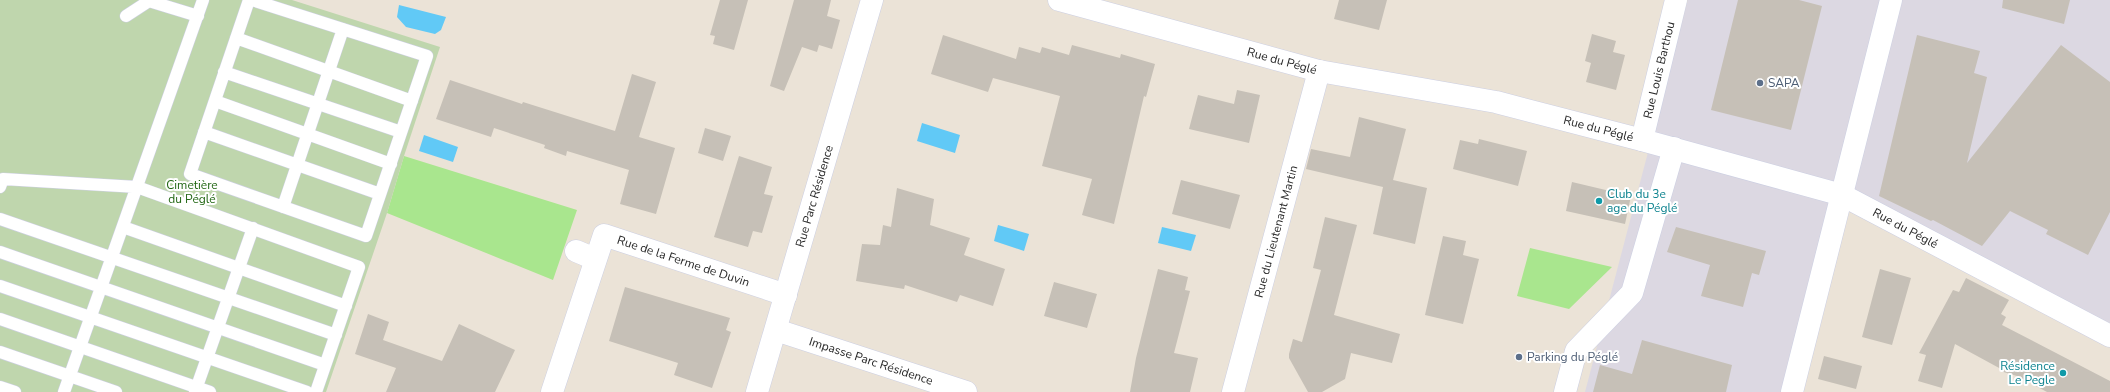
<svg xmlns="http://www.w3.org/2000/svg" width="2110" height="392" font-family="'Nunito Sans',sans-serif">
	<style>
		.industrial { fill: #dcd8e2 }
		.green { fill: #a9e68e }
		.cemetery { fill: #bfd6ad }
		.water { fill: #61c9f6 }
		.building { fill: #c6c0b7 }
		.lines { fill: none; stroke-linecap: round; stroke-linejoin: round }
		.service-casing { stroke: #cccfe2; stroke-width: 13 }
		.minor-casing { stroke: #cccfe2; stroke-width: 23 }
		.secondary-casing { stroke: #cccfe2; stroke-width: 23 }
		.service { stroke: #fff; stroke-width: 12 }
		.minor { stroke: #fff; stroke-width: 22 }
		.secondary { stroke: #fff; stroke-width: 22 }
		.service-dot { fill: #5c6f8a; stroke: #fff; stroke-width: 1.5 }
		.culture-dot { fill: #0f9aa8; stroke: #fff; stroke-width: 1.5 }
		.labels { text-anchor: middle; stroke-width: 4; stroke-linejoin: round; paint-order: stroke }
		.street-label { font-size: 12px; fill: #272727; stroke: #fff }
		.service-label { font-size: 12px; fill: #4e5e75; stroke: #fff; text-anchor: start }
		.park-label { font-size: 12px; fill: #226714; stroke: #fff }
		.culture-label { font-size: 12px; fill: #0d838f; stroke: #fff; text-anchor: start }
	</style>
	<rect width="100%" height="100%" fill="#ebe3d7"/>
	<path class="industrial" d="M1688 0H2110V323L1849 206 1801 392H1585Z"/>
	<path class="green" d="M404 156 577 210 553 280 387 213Z
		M1530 248 1612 267 1569 309 1517 296Z"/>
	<path class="cemetery" d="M0 0H292L440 47 404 156 387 213 326 392H0Z"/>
	<path class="water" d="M399 5 446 17 441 30 435 34 406 27 397 17Z
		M922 123 960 135 955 153 917 141Z
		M424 135 458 147 453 162 419 151Z
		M998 225 1029 234 1024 251 994 241Z
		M1162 227 1196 235 1191 251 1158 243Z"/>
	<path class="building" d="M720 0H748L734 50 713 44 715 36 710 35Z
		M794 0H831L827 16 840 20 832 49 819 45 817 52 802 47 784 91 770 86Z
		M1339 0H1387L1379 30 1334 19Z
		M1738 0H1799L1822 6 1791 130 1711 110Z
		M2003 0H2070L2064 24 2002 8Z
		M1592 34 1616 41 1613 52 1625 55 1616 90 1586 82 1591 63 1585 61Z
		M943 35 1016 59 1019 47 1040 53 1042 47 1069 55 1072 45 1120 58 1121 54 1155 64 1146 97 1144 96 1114 224 1082 215 1092 179 1042 166 1060 96 993 78 988 92 931 74Z
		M1917 35 1980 51 1974 73 1987 77 1967 163 2061 45 2110 82V212L2088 255 2046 234 2048 230 2010 211 1982 246 1933 220 1931 221 1879 196Z
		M632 74 656 82 639 137 675 148 656 214 620 204 629 170 567 151 566 156 544 148 545 145 494 128 491 137 436 119 450 80 522 104 523 102 615 131Z
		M1237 90 1260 95 1249 143 1189 129 1198 95 1234 104Z
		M1359 117 1406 129 1393 180 1427 188 1415 244 1373 234 1383 187 1306 169 1311 149 1350 157Z
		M705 128 731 136 723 161 698 153Z
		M1479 139 1527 151 1518 186 1453 169 1460 140 1478 144Z
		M739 156 772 167 764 194 773 196 762 233 753 231 748 247 714 237Z
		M1181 180 1240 195 1230 229 1172 214Z
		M1572 182 1631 196 1625 224 1566 211Z
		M897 188 934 199 930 225 970 238 964 255 1005 269 993 306 960 295 957 302 905 285 904 289 856 281 862 244 880 245 883 225 891 227Z
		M1325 217 1357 225 1334 315 1400 334 1392 363 1351 353 1345 379 1322 392H1308L1289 358V354L1293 339 1302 342 1321 270 1313 268Z
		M1676 227 1766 251 1759 275 1752 273 1743 307 1701 296 1710 265 1667 252Z
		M1443 236 1466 241 1463 255 1479 259 1463 324 1425 315Z
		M1158 269 1188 277 1185 290 1190 291 1174 353 1198 358 1190 392H1130L1136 358Z
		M1880 269 1911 278 1892 345 1862 337Z
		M1966 278 2009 300 2001 314 2006 317 2002 325 2110 381V392H2047L2017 376 2000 371 2001 369 1955 344 1942 388 1918 381 1926 355 1919 353 1953 290 1959 292Z
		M1054 282 1097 294 1087 328 1044 316Z
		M625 287 730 318 726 330 731 332 712 388 674 375 678 363 609 341Z
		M368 314 389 322 383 340 442 361 459 324 515 350 495 392H386L396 368 355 354Z
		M1642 340 1732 365 1726 392H1593L1600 365 1632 374Z
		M1824 356 1862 366 1856 389 1818 379Z"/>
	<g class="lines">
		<defs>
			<path id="service" d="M249 0 190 174 366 236 427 56 252 0
				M126 16 149 1 198 16
				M236 38 412 101
				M224 72 401 132
				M215 101 391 164
				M204 132 380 194
				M0 187 3 179 137 187 359 267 316 392
				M283 207 343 29
				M0 219 336 335
				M123 227 346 306
				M0 252 325 365
				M0 286 307 392
				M0 319 210 392
				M0 352 116 392
				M0 387 15 392
				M64 392 203 0
				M195 392 253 228"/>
			<g id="minor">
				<path id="s1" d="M1059 0 1319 71 1496 102 1642 140 1842 195 2110 336"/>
				<path id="s2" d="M1642 140 1676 0"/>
				<path d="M576 251 595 259"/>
				<path id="s3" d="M776 330 966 392"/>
				<path id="s4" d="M552 392 604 235 786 295"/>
				<path id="s5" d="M757 392 872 0"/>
				<path id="s6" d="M1233 392 1319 71"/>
				<path d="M1565 392 1576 351 1632 293 1674 148"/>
			</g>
			<path id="secondary" d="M1792 392 1891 0"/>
		</defs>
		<use href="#service" class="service-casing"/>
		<use href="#minor" class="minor-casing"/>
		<use href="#secondary" class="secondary-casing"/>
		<use href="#service" class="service"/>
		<use href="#minor" class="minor"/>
		<use href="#secondary" class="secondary"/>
	</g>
	<g class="service-dot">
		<circle cx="1760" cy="83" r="4"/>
		<circle cx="1519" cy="357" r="4"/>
	</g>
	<g class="culture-dot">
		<circle cx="1599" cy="201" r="4"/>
		<circle cx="2063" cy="373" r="4"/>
	</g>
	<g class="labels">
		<g class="street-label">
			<text dy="4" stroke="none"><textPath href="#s1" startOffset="231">Rue du Péglé</textPath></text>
			<text dy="4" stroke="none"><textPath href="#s2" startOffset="72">Rue Louis Barthou</textPath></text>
			<text dy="4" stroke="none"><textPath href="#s1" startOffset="555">Rue du Péglé</textPath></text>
			<text dy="4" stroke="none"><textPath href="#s5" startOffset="204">Rue Parc Résidence</textPath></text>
			<text dy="4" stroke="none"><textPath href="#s1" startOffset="879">Rue du Péglé</textPath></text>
			<text dy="4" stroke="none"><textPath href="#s6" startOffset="166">Rue du Lieutenant Martin</textPath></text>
			<text dy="4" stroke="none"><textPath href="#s4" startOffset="249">Rue de la Ferme de Duvin</textPath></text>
			<text dy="4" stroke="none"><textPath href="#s3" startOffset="100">Impasse Parc Résidence</textPath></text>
		</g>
		<g class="service-label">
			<text x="1768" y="87">SAPA</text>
			<text x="1527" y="361">Parking du Péglé</text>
		</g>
		<g class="park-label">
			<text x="192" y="189">Cimetière<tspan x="192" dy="14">du Péglé</tspan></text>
		</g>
		<g class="culture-label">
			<text x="1607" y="198">Club du 3e<tspan x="1607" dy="14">age du Péglé</tspan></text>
			<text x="2055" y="370" text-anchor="end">Résidence<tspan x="2055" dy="14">Le Pegle</tspan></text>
		</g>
	</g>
</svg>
